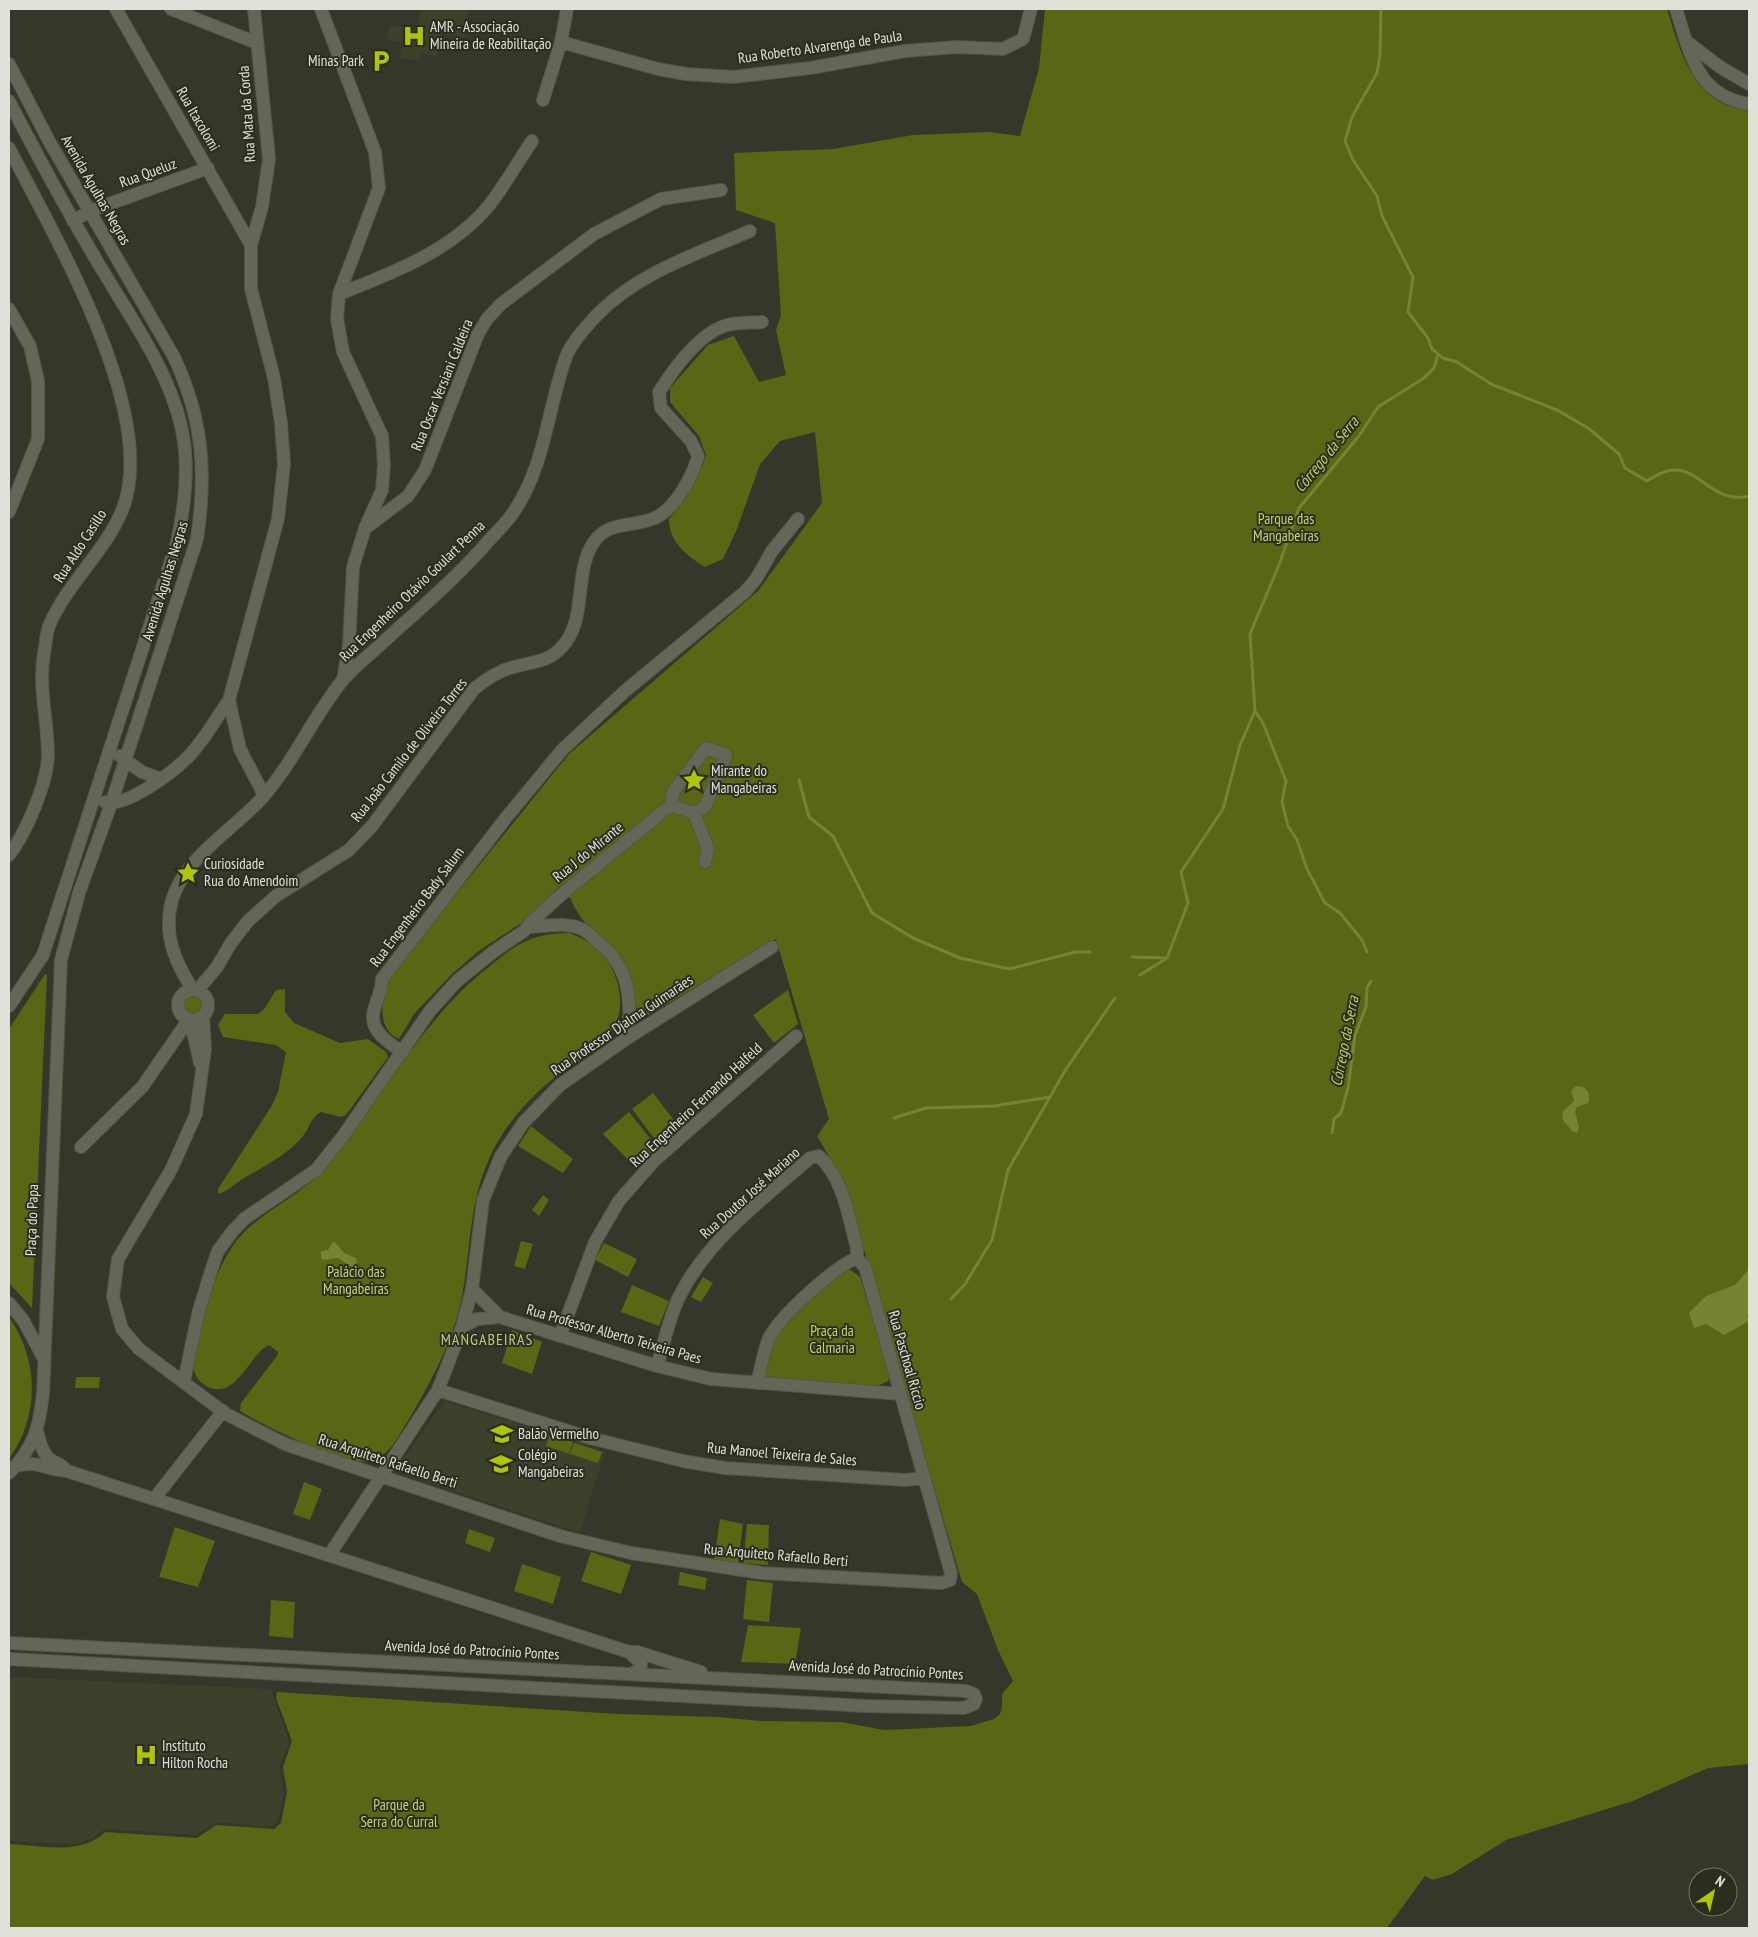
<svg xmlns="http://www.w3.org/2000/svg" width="1758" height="1937" font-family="'PT Sans Narrow',sans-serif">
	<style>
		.built { fill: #3c412b }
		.green { fill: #5a6613 }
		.water { fill: #768332 }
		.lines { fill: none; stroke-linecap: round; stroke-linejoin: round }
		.stream { stroke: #768332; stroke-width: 3 }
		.minor-casing { stroke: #535549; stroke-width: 14 }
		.minor { stroke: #636757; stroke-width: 12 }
		.labels { text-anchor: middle; stroke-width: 4; stroke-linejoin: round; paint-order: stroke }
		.poi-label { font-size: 15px; fill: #e0e2d9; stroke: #2a2d1f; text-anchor: start }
		.street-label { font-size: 15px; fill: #e0e2d9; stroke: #2a2d1f }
		.park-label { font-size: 15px; fill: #c6d86b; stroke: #2a2d1f }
		.water-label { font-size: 16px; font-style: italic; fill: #bed164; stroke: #2a2d1f }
		.neighbourhood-label { font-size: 16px; letter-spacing: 1px; fill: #bcca7f; stroke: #2a2d1f }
	</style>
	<rect width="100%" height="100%" fill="#343729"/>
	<path class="built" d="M421 9H469L465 38 441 34 437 56 420 53 419 61 400 58 402 43 387 40 390 25 418 29Z
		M445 1401 605 1451 580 1533 405 1475 401 1469 402 1460Z
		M9 1677 271 1689 289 1742 279 1767 284 1793 278 1821 271 1827 217 1822 195 1835 105 1829 93 1838 77 1844 9 1841Z"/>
	<path class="green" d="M1045 9H1667C1678 44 1689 89 1726 105 1733 108 1742 108 1749 109V1764L1708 1768 1633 1801 1506 1840 1452 1874 1433 1880 1425 1876 1387 1928H9V1844C39 1845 82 1856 105 1832L197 1838 216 1825 274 1829 281 1823 287 1792 283 1767 292 1741 276 1698 277 1692 618 1714 716 1717 762 1721 841 1722 884 1730 971 1726 994 1719 1000 1714 1002 1707V1694L1013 1681 998 1650 977 1594 962 1582 844 1182 817 1136 829 1119 776 939 643 1018C633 1010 631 975 623 961 614 945 599 938 588 926 578 915 569 899 566 885H561L520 924 480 950 452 974 414 1014 399 1039C373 1028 383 990 393 972L569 754 758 591 822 503 815 432 780 441 760 464 737 529 723 559 705 567C686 555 669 542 669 519L679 507 703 465 706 455 699 436 670 402V388L708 345 734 336 759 382 786 375 776 330 781 315 775 223 736 210 734 153 833 149 913 135 989 132 1020 136 1039 68Z
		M569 933C601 943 622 973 620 1007 617 1045 576 1060 550 1081 530 1098 510 1120 497 1143 466 1199 473 1247 460 1306 450 1347 430 1383 409 1419 399 1435 390 1456 370 1461 347 1467 262 1425 240 1411L241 1403 277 1356 278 1352 269 1345C250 1353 237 1400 208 1387 199 1383 194 1375 193 1365 203 1327 209 1281 232 1247 254 1214 294 1201 321 1172 335 1158 346 1140 358 1124 398 1070 432 1013 485 970 514 946 530 933 569 933Z
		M45 974 47 975 32 1308 9 1283V1029Z
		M285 989V1012L294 1023 340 1043 368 1039 386 1052 388 1057 346 1115 341 1117 321 1112C311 1117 310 1127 303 1136 287 1156 262 1167 241 1180 232 1186 228 1191 218 1194V1189L271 1107 278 1092 286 1052 276 1045 223 1037 218 1025 225 1014H258L265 1008 276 990Z
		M788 990 798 1024 774 1043 753 1015Z
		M182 1005a11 11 0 1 1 22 0a11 11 0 1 1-22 0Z
		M653 1093 679 1127 659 1145 632 1109Z
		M629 1112 657 1147 636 1168 603 1134Z
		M531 1126 573 1159 563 1173 518 1146Z
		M543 1195 549 1200 539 1216 532 1210Z
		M521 1241 533 1244 525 1269 514 1266Z
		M604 1243 637 1259 628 1277 595 1260Z
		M849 1269 860 1277 890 1376 888 1381 875 1387 769 1379 766 1377 764 1367 778 1333 795 1312 843 1272Z
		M703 1277 713 1283 701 1302 691 1297Z
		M632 1285 669 1301 659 1326 621 1312Z
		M9 1317C39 1360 40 1416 9 1459Z
		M512 1330 542 1342 532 1374 502 1363Z
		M76 1377H100L99 1388H75Z
		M550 1435 573 1442 569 1454 546 1446Z
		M574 1443 602 1452 598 1463 570 1454Z
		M304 1482 322 1489 310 1520 293 1514Z
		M720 1519 743 1524 738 1564 714 1561Z
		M747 1524 769 1525 768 1565 743 1563Z
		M175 1527 215 1541 198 1587 159 1577Z
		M469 1529 495 1538 490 1552 465 1543Z
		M591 1552 631 1565 621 1594 581 1581Z
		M522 1564 561 1577 553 1604 514 1591Z
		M680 1572 707 1578 705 1590 678 1585Z
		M747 1580 773 1583 769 1622 743 1619Z
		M271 1600 295 1602 293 1638 269 1636Z
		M748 1625 801 1628 795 1664 741 1662Z"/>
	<path class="water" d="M1576 1086C1586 1085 1592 1094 1588 1103L1577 1107 1575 1112 1579 1127 1577 1133 1572 1131 1562 1119 1563 1111 1574 1101 1571 1091Z
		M335 1242 344 1253 356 1258 357 1262 354 1266H350L338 1258 324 1260 321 1258V1251L328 1250 332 1243Z
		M1749 1269V1313L1747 1315 1749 1321 1724 1335 1706 1324 1694 1328 1689 1313 1706 1296 1735 1285Z"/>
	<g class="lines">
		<path class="stream" d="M1381 9 1380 55 1377 73 1352 117 1345 141 1353 160 1377 196 1382 216 1413 277 1408 312 1428 338 1432 349 1443 358 1457 362 1491 384 1557 410 1588 428 1619 454 1625 468 1647 481C1652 478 1658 474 1664 472 1697 460 1711 506 1749 496
			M799 780 809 817 833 836 872 913 913 938 960 958 1009 969 1075 952H1090
			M1367 952 1362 940 1340 913 1325 903 1307 869 1297 840 1288 826 1282 802 1286 781 1263 723 1255 711 1250 634 1279 565 1299 508 1359 436 1378 407 1424 378 1434 368 1438 354
			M1132 957 1167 958 1188 903 1181 872 1223 809 1240 745 1255 711
			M1140 975 1167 958
			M894 1118 926 1108 994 1106 1050 1097
			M1332 1133 1334 1119 1341 1113 1348 1088 1355 1035 1366 1007 1367 988 1371 981
			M951 1299 965 1284 992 1240 1008 1170 1066 1069 1115 998"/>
		<defs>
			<path id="minor" d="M116 9 251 245
				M171 9 257 43
				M254 9 269 159 262 207 251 245V289L274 378 281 423 284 464 278 519 229 700 240 749 264 795
				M321 9 375 152 379 188 339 294 337 319 343 352 382 436 384 465 382 490 365 528 353 567 349 645 343 680
				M1676 9C1690 52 1696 96 1749 104
				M1686 41 1720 67 1749 84
				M561 42 658 69 686 74 733 77 810 68 905 51 957 47 1003 49 1023 39 1031 9
				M9 64 49 141 174 357C203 419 207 472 197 539L111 804 79 893 61 960 43 1394C39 1429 34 1447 9 1473
				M543 100 561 42 567 9
				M9 101C37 155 66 209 97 261 126 311 168 368 181 426 190 463 185 505 177 542L43 955 9 1006
				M9 148C53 234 163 418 121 513 103 554 66 585 49 626 46 634 46 644 44 653 38 687 48 721 48 756 47 784 26 833 9 855
				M73 221 90 211 208 168
				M339 294C392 273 449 252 487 208 504 187 517 163 532 141
				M9 309 30 346 38 381V439L9 512
				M367 527 408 496 425 470 478 334 487 319 501 304 594 234 661 199 721 190
				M706 748 726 755 705 807 694 813 671 805 673 792Z
				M120 756 142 772 161 779
				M105 802C126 808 173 772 188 757 204 741 216 718 229 700
				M694 813 708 849 705 862
				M529 927C544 926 567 922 582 929 587 931 592 937 597 941 631 968 630 997 629 1037
				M193 990C177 965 165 940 170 909 178 861 231 832 262 798 293 763 313 717 342 681 353 668 367 657 379 646 417 611 458 577 492 537 500 529 509 520 515 510 545 465 548 407 566 357 572 342 585 328 596 316 637 273 697 254 750 231
				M178 1005a15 15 0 1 1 30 0a15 15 0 1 1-30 0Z
				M197 991 217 967 231 943 248 921 276 896 349 850 372 826 474 689C485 680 496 672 510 668 529 662 547 663 561 648 590 618 571 569 597 538 612 521 638 527 657 517 676 507 693 476 698 456L691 441 661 408 659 392C673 370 698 335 724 326 735 322 750 323 762 322
				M203 1016 205 1049 196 1114 171 1170 118 1259 113 1297 122 1329 139 1349 226 1414 285 1444 560 1536 631 1553 762 1573 941 1583 950 1580 951 1573 865 1267 857 1258V1248C848 1216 844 1180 819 1156L810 1158C762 1200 708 1239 679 1297 669 1318 664 1343 657 1366
				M190 1019 200 1063
				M403 1052C388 1043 368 1030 374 1010 377 999 382 990 382 979L505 819 562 750 625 691 745 592 756 579 772 551 798 519
				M81 1147 143 1086 189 1019
				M9 1303 23 1320 43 1357
				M500 1317 657 1366 711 1379 900 1394
				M462 1327 477 1319 500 1317 472 1289
				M560 1336 595 1242 619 1201 654 1161 796 1036
				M184 1381 199 1310 213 1265 218 1251 232 1232 244 1219 316 1170 343 1136 430 1011 457 981 493 952 524 931 532 921 562 894 671 805
				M757 1383C761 1369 763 1352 769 1338 780 1316 834 1267 857 1258
				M438 1390 590 1438 683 1461 725 1468 905 1480 925 1478
				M16 1466C39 1460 45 1470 67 1471 62 1464 57 1464 51 1460 42 1454 40 1441 37 1431
				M67 1471 629 1652 641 1663 640 1670 633 1673
				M154 1499 223 1411
				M330 1554 438 1390 462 1327 472 1289 483 1200 501 1156 524 1122 560 1085 629 1037 772 947
				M9 1643 966 1691 974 1694 976 1699 974 1704 964 1708 865 1706 9 1659
				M629 1652H637L701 1672"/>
		</defs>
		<use href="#minor" class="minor-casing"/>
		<use href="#minor" class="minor"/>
	</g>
	<defs>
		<symbol id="hospital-bare" viewBox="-9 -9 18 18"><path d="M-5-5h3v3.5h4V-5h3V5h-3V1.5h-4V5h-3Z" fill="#afc505" stroke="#2a2d1f" stroke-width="2.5" paint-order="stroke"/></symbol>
		<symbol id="parking-bare" viewBox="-9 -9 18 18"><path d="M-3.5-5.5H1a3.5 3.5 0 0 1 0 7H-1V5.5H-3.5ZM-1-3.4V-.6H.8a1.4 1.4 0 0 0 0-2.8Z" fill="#afc505" stroke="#2a2d1f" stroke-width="2.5" paint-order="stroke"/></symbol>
		<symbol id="sight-bare" viewBox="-9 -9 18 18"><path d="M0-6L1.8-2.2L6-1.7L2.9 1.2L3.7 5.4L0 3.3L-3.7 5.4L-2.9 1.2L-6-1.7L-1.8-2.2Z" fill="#afc505" stroke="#2a2d1f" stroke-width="2.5" paint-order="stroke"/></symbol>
		<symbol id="school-bare" viewBox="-9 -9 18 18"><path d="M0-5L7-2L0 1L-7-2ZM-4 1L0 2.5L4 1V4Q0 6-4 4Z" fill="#afc505" stroke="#2a2d1f" stroke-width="2.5" paint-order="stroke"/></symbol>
	</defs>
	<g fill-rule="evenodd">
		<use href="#hospital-bare" x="398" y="20" width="32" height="32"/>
		<use href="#parking-bare" x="365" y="45" width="32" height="32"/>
		<use href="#sight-bare" x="678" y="764" width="32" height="32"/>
		<use href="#sight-bare" x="172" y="857" width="32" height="32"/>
		<use href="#school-bare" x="486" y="1418" width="32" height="32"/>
		<use href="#school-bare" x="485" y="1448" width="32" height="32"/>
		<use href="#hospital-bare" x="130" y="1739" width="32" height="32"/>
	</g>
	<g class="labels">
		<g class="poi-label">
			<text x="430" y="32">AMR - Associação<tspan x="430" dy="17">Mineira de Reabilitação</tspan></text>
			<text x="364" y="66" text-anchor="end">Minas Park</text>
			<text x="711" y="776">Mirante do<tspan x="711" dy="17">Mangabeiras</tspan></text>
			<text x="204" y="869">Curiosidade<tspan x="204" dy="17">Rua do Amendoim</tspan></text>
			<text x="518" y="1439">Balão Vermelho</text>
			<text x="518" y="1460">Colégio<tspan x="518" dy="17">Mangabeiras</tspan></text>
			<text x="162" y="1751">Instituto<tspan x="162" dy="17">Hilton Rocha</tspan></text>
		</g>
		<g class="street-label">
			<text transform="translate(820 47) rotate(-8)" y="5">Rua Roberto Alvarenga de Paula</text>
			<text transform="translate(247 114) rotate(-94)" y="5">Rua Mata da Corda</text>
			<text transform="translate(198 119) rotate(60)" y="5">Rua Itacolomi</text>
			<text transform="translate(148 173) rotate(-20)" y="5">Rua Queluz</text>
			<text transform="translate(96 190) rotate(60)" y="5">Avenida Agulhas Negras</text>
			<text transform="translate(442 385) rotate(-68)" y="5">Rua Oscar Versiani Caldeira</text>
			<text transform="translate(80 546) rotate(-57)" y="5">Rua Aldo Casillo</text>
			<text transform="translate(165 581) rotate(-73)" y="5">Avenida Agulhas Negras</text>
			<text transform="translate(412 591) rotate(-44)" y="5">Rua Engenheiro Otávio Goulart Penna</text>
			<text transform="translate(409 750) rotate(-52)" y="5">Rua João Camilo de Oliveira Torres</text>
			<text transform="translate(588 852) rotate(-39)" y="5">Rua J do Mirante</text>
			<text transform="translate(417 907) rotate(-53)" y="5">Rua Engenheiro Bady Salum</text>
			<text transform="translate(622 1025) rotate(-34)" y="5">Rua Professor Djalma Guimarães</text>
			<text transform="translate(696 1105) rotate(-43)" y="5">Rua Engenheiro Fernando Halfeld</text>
			<text transform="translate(750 1193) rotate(-42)" y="5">Rua Doutor José Mariano</text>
			<text transform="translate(32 1220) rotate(-88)" y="5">Praça do Papa</text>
			<text transform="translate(614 1334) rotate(16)" y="5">Rua Professor Alberto Teixeira Paes</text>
			<text transform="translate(907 1360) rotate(74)" y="5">Rua Paschoal Riccio</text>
			<text transform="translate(782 1454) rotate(5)" y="5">Rua Manoel Teixeira de Sales</text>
			<text transform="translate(388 1461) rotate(18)" y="5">Rua Arquiteto Rafaello Berti</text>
			<text transform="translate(776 1555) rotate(5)" y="5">Rua Arquiteto Rafaello Berti</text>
			<text transform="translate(472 1650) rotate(3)" y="5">Avenida José do Patrocínio Pontes</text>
			<text transform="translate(876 1670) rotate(3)" y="5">Avenida José do Patrocínio Pontes</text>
		</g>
		<g class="park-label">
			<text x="1286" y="524">Parque das<tspan x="1286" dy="17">Mangabeiras</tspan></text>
			<text x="356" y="1277">Palácio das<tspan x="356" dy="17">Mangabeiras</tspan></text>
			<text x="832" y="1336">Praça da<tspan x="832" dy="17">Calmaria</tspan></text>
			<text x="399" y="1810">Parque da<tspan x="399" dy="17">Serra do Curral</tspan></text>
		</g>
		<g class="water-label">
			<text transform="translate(1326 454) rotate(-51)" y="6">Córrego da Serra</text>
			<text transform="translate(1344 1041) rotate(-79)" y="6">Córrego da Serra</text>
		</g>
		<g class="neighbourhood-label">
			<text x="487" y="1345">MANGABEIRAS</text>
		</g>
	</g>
	<rect width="1758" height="1937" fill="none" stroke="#e0e2d9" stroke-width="20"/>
	<g transform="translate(1713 1892) rotate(34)"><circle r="24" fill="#2a2d1f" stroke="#737569"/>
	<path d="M0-4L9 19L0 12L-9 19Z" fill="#afc505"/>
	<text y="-8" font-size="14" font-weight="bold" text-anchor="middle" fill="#e0e2d9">N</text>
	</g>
</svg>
